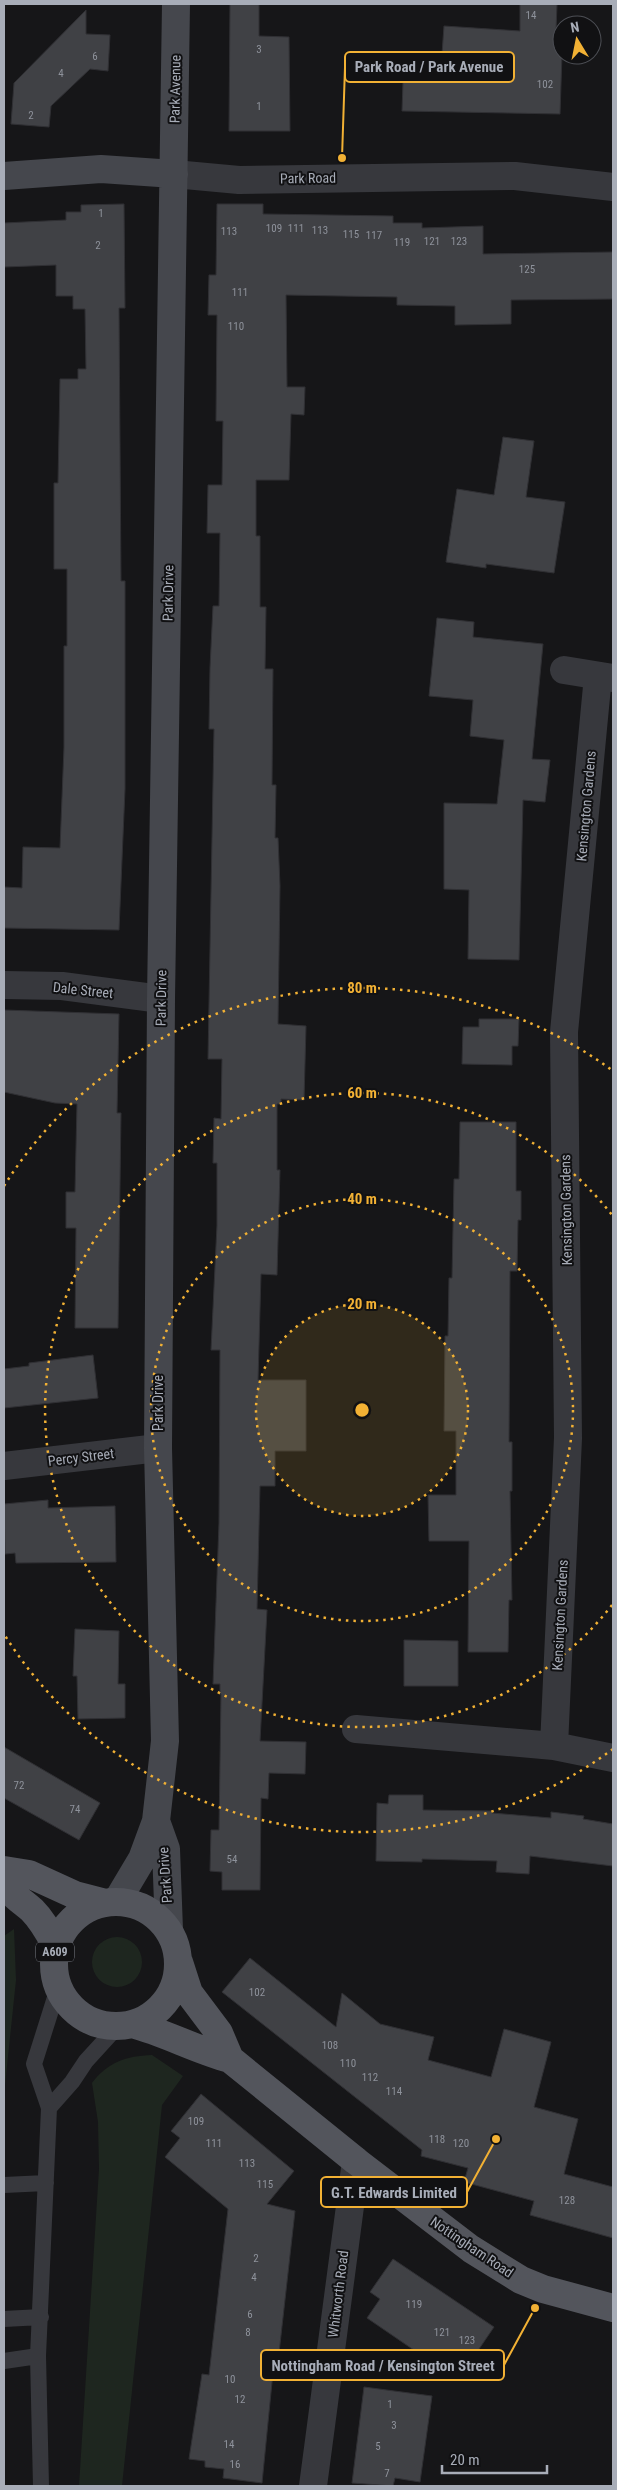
<svg xmlns="http://www.w3.org/2000/svg" width="617" height="2490" font-family="'Roboto Condensed',sans-serif">
	<style>
		.green { fill: #1e261f }
		.building { fill: #404145; stroke: #303034 }
		.lines { fill: none; stroke-linecap: round; stroke-linejoin: round }
		.lane { stroke: #37383d; stroke-width: 16 }
		.street { stroke: #37383d; stroke-width: 28 }
		.secondary { stroke: #45474d; stroke-width: 28 }
		.primary { stroke: #53555c; stroke-width: 28 }
		.ring { fill: none; stroke: #f2b134; stroke-width: 2.5; stroke-dasharray: 2.5 5 }
		.labels { text-anchor: middle; stroke-width: 4; stroke-linejoin: round; paint-order: stroke }
		.number-label { font-size: 11px; fill: #8e929b }
		.shield { fill: #111113; stroke: #7b7e86; stroke-width: 1 }
		.shield-label { font-size: 12px; font-weight: bold; fill: #a8adb8 }
		.street-label { font-size: 14px; fill: #a8adb8; stroke: #111113 }
		.centre { fill: #f2b134; stroke: #111113; stroke-width: 2.5 }
		.ring-label { font-size: 15px; text-anchor: middle; font-weight: bold; fill: #f2b134; stroke: #111113; stroke-width: 4; stroke-linejoin: round; paint-order: stroke }
		.leader { fill: none; stroke: #f2b134; stroke-width: 2 }
		.callout-dot { fill: #f2b134; stroke: #111113; stroke-width: 2 }
		.callout { fill: #111113; stroke: #f2b134; stroke-width: 2 }
		.callout-label { font-size: 15px; text-anchor: middle; font-weight: bold; fill: #a8adb8 }
	</style>
	<rect width="100%" height="100%" fill="#161618"/>
	<path class="green" d="M14 1929 16 1980 4 2095V1936Z
		M92 1962a25 25 0 1 1 50 0a25 25 0 1 1-50 0Z
		M152 2055 183 2076 162 2105 122 2486H79L99 2169 98 2122 92 2083C108 2062 126 2056 152 2055Z"/>
	<path class="building" d="M230 4H259V36L289 37 290 131H229Z
		M520 4H557L556 30H561L560 53 562 54 560 114 402 111 404 53 442 54 444 26 520 31Z
		M86 10V34L110 35 108 71 90 69 51 106 49 127 11 124 14 83Z
		M124 204 125 308H119L121 581H125V789L119 930 4 928V887L22 888 23 847 60 848 64 747V646H67V569H54V483H58L60 379H78V369H86L85 309H73V296H56V265L4 267V223L66 220V212H81V205Z
		M217 204H263V214L393 216V223H422V228L483 226V254L613 252V299L511 300V324L455 325V306L397 305V297L286 295 287 387H305L304 415 291 414 289 480H256V536H260V607H266L265 669H273L272 785H276L275 838H278L280 886 278 1024 306 1026 304 1100 281 1099V1104H277V1170H280L277 1275 261 1274 258 1380H306V1451H275V1486H260L257 1609 267 1610 260 1741 306 1742 305 1774 269 1773 268 1799 261 1798 260 1890H222V1872L210 1871 211 1830H219L221 1694H220V1684H213L219 1523 220 1350H211L217 1225V1163H213L214 1118 221 1119 222 1059H208L214 729H209L210 668 213 606H219L220 533H207L208 485H222L223 421H216L217 315H208L209 275H216Z
		M503 437 534 441 526 497 565 502 554 573 486 564V568L446 562 457 489 494 495Z
		M437 618 474 622 473 637 543 644 532 759 550 760 545 802 523 800 519 960 468 959 469 890 444 889V803L497 804 504 740 470 736 473 700 429 696Z
		M4 1010 119 1014 117 1113H121L118 1328H75L76 1228H66V1192H75L77 1104 55 1103 4 1092Z
		M479 1019H519L518 1046H512V1065L462 1064 463 1027H479Z
		M460 1122H516V1191H521V1220H518L517 1271H510L509 1442H512V1491H510L512 1600H509L508 1652H468L469 1541H429L428 1495H456V1431H444L445 1336H448L449 1278H452L454 1179H459Z
		M93 1355 98 1398 4 1408V1369L29 1366V1363Z
		M48 1500V1508L115 1506 116 1562 16 1563 15 1553 5 1554 4 1504Z
		M75 1629 119 1631 118 1684H125V1718L78 1719 77 1676H73Z
		M404 1640 458 1641V1686H404Z
		M4 1747 100 1803 79 1840 4 1798Z
		M389 1795H423V1810L492 1811V1813L551 1818V1812L584 1816 583 1819 613 1824V1866L530 1856 529 1874 496 1872 497 1861 422 1859V1862L376 1861 377 1803 388 1804Z
		M250 1958 336 2027 342 1993 380 2024 434 2037 428 2060 491 2077 504 2029 551 2042 534 2107 578 2119 564 2174 613 2187V2238L530 2215 534 2201 464 2182 468 2168 421 2156 422 2150 222 1992Z
		M201 2094 294 2171 267 2204 295 2211 279 2353 275 2352 262 2483 223 2478 224 2469 205 2467V2461L189 2459 202 2374 209 2375 228 2209 165 2157 180 2138 171 2131Z
		M393 2259 494 2327 464 2371 449 2367 446 2372 367 2318 380 2299 370 2292Z
		M364 2387 432 2396 420 2482 395 2478 393 2486 352 2483Z"/>
	<g class="lines">
		<path class="lane" d="M49 2108 72 2082 86 2061 118 2026
			M4 2185 46 2183
			M4 2319 41 2317
			M4 2361 38 2356
			M41 2486 38 2356 49 2108 34 2064 58 1988"/>
		<path class="street" d="M174 174 239 180 515 176 613 187
			M564 670 613 678
			M4 985 62 986 161 999
			M4 1466 158 1448
			M356 1729 554 1746 613 1758
			M554 1746 568 1438 564 1032 598 676
			M313 2486 356 2161"/>
		<path class="secondary" d="M4 176 101 169 174 174
			M156 1821 166 1849 169 1930
			M117 1901 142 1859 156 1821 165 1741 158 1448 161 999 176 4"/>
		<path class="primary" d="M4 1870 29 1874 75 1895 102 1902
			M4 1878C12 1897 17 1897 32 1910 43 1921 49 1933 56 1946
			M54 1964a62 62 0 1 1 124 0a62 62 0 1 1-124 0Z
			M179 1962 189 1993 219 2033 230 2059
			M132 2024C166 2033 196 2050 230 2059L356 2161 471 2249 521 2280 543 2289 613 2308"/>
	</g>
	<circle cx="362" cy="1410" r="106" fill="#f2b134" fill-opacity=".12"/>
	<g class="ring">
		<circle cx="362" cy="1410" r="106"/>
		<circle cx="362" cy="1410" r="211"/>
		<path d="M612 1605A317 317 0 1 1 612 1215"/>
		<path d="M613 1749A422 422 0 0 1 4 1634M4 1186A422 422 0 0 1 613 1071"/>
	</g>
	<g class="labels">
		<g class="number-label">
			<text x="531" y="19">14</text>
			<text x="259" y="53">3</text>
			<text x="95" y="60">6</text>
			<text x="61" y="77">4</text>
			<text x="545" y="88">102</text>
			<text x="259" y="110">1</text>
			<text x="31" y="119">2</text>
			<text x="101" y="217">1</text>
			<text x="274" y="232">109</text>
			<text x="296" y="232">111</text>
			<text x="320" y="234">113</text>
			<text x="229" y="235">113</text>
			<text x="351" y="238">115</text>
			<text x="374" y="239">117</text>
			<text x="432" y="245">121</text>
			<text x="459" y="245">123</text>
			<text x="402" y="246">119</text>
			<text x="98" y="249">2</text>
			<text x="527" y="273">125</text>
			<text x="240" y="296">111</text>
			<text x="236" y="330">110</text>
			<text x="19" y="1789">72</text>
			<text x="75" y="1813">74</text>
			<text x="232" y="1863">54</text>
			<text x="257" y="1996">102</text>
			<text x="330" y="2049">108</text>
			<text x="348" y="2067">110</text>
			<text x="370" y="2081">112</text>
			<text x="394" y="2095">114</text>
			<text x="196" y="2125">109</text>
			<text x="437" y="2143">118</text>
			<text x="214" y="2147">111</text>
			<text x="461" y="2147">120</text>
			<text x="247" y="2167">113</text>
			<text x="265" y="2188">115</text>
			<text x="567" y="2204">128</text>
			<text x="256" y="2262">2</text>
			<text x="254" y="2281">4</text>
			<text x="414" y="2308">119</text>
			<text x="250" y="2318">6</text>
			<text x="248" y="2336">8</text>
			<text x="442" y="2336">121</text>
			<text x="467" y="2344">123</text>
			<text x="230" y="2383">10</text>
			<text x="240" y="2403">12</text>
			<text x="390" y="2408">1</text>
			<text x="394" y="2429">3</text>
			<text x="229" y="2448">14</text>
			<text x="378" y="2450">5</text>
			<text x="235" y="2468">16</text>
			<text x="387" y="2477">7</text>
		</g>
		<rect class="shield" x="36" y="1942.5" width="38" height="19" rx="4"/>
		<g class="shield-label">
			<text x="55" y="1956">A609</text>
		</g>
		<g class="street-label">
			<text transform="translate(175 89) rotate(-89)" y="5">Park Avenue</text>
			<text transform="translate(308 178) rotate(-1)" y="5">Park Road</text>
			<text transform="translate(168 593) rotate(-89)" y="5">Park Drive</text>
			<text transform="translate(586 806) rotate(-85)" y="5">Kensington Gardens</text>
			<text transform="translate(83 990) rotate(6)" y="5">Dale Street</text>
			<text transform="translate(161 998) rotate(-89)" y="5">Park Drive</text>
			<text transform="translate(566 1210) rotate(-91)" y="5">Kensington Gardens</text>
			<text transform="translate(158 1403) rotate(-90)" y="5">Park Drive</text>
			<text transform="translate(81 1457) rotate(-7)" y="5">Percy Street</text>
			<text transform="translate(560 1615) rotate(-87)" y="5">Kensington Gardens</text>
			<text transform="translate(165 1875) rotate(-94)" y="5">Park Drive</text>
			<text transform="translate(472 2247) rotate(34)" y="5">Nottingham Road</text>
			<text transform="translate(338 2294) rotate(-83)" y="5">Whitworth Road</text>
		</g>
	</g>
	<circle cx="362" cy="1410" r="8" class="centre"/>
	<g class="ring-label">
		<text x="362" y="993">80 m</text>
		<text x="362" y="1098">60 m</text>
		<text x="362" y="1204">40 m</text>
		<text x="362" y="1309">20 m</text>
	</g>
	<path class="leader" d="M342 158L345 67M496 2139L467 2192M535 2308L504 2365"/>
	<g class="callout-dot">
		<circle cx="342" cy="158" r="5"/>
		<circle cx="496" cy="2139" r="5"/>
		<circle cx="535" cy="2308" r="5"/>
	</g>
	<g class="callout">
		<rect x="345" y="52" width="169" height="30" rx="5"/>
		<rect x="321" y="2177" width="146" height="30" rx="5"/>
		<rect x="261" y="2350" width="243" height="30" rx="5"/>
	</g>
	<g class="callout-label">
		<text x="429" y="72">Park Road / Park Avenue</text>
		<text x="394" y="2198">G.T. Edwards Limited</text>
		<text x="383" y="2371">Nottingham Road / Kensington Street</text>
	</g>
	<rect width="617" height="2490" fill="none" stroke="#a8adb8" stroke-width="10"/>
	<g transform="translate(577 40) rotate(350)"><circle r="24" fill="#111113" stroke="#4d4f55"/>
	<path d="M0-4L9 19L0 12L-9 19Z" fill="#f2b134"/>
	<text y="-8" font-size="14" font-weight="bold" text-anchor="middle" fill="#a8adb8">N</text>
	</g>
	<path d="M442 2465v8h105v-8" fill="none" stroke="#a8adb8" stroke-width="2.5"/>
	<text x="450" y="2465" font-size="15" fill="#a8adb8" stroke="#111113" stroke-width="4" paint-order="stroke">20 m</text>
</svg>
